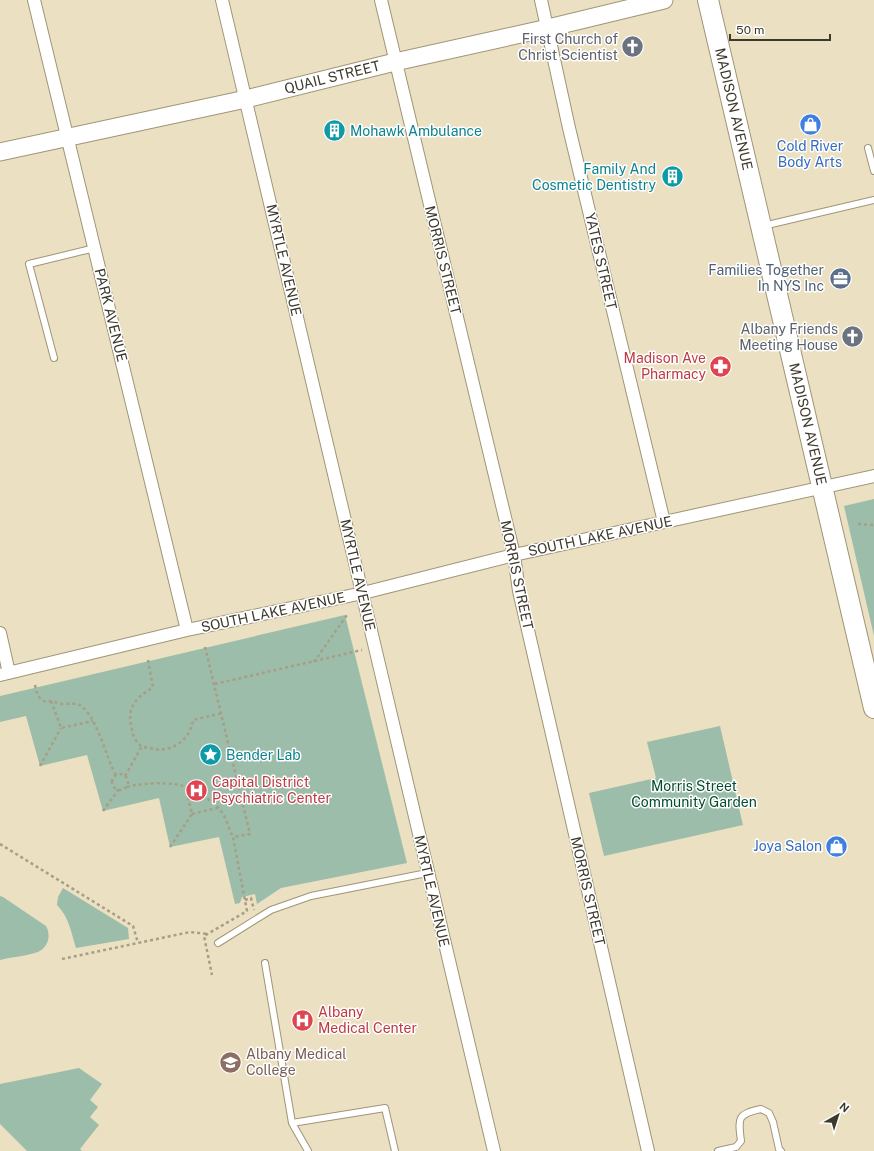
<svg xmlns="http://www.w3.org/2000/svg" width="874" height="1151" font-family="'Public Sans',sans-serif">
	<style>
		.green { fill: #9cbda9 }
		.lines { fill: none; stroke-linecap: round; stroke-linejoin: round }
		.lane-casing { stroke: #9f9577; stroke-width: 8 }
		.street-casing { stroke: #9f9577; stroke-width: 14 }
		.secondary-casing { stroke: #9f9577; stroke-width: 19 }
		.primary-casing { stroke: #9f9577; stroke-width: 22 }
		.path { stroke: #a69e86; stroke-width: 2.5; stroke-dasharray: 3 3; stroke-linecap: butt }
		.lane { stroke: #fff; stroke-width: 6 }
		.street { stroke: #fff; stroke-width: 12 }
		.secondary { stroke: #fff; stroke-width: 17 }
		.primary { stroke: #fff; stroke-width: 20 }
		.labels { text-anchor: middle; stroke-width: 3; stroke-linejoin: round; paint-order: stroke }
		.worship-label { font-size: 14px; fill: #5b616d; stroke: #fff; text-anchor: end }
		.street-label { font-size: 14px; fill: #3d392c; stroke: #fff }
		.culture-label { font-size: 14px; fill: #0d838f; stroke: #fff; text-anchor: start }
		.shop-label { font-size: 14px; fill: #366cbe; stroke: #fff }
		.service-label { font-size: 14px; fill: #4e5e75; stroke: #fff; text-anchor: end }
		.health-label { font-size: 14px; fill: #be3a42; stroke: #fff; text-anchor: start }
		.park-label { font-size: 14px; fill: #034c2f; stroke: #fff }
		.education-label { font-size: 14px; fill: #785e54; stroke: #fff; text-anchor: start }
	</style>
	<rect width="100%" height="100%" fill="#ebe0c1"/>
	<path class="green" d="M874 499V636L844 506Z
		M345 615 407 863 281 888 257 904 255 894 242 897 240 903 235 904 219 837 170 847 159 798 103 811 87 755 40 766 26 716 0 722V696Z
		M720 726 743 825 604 856 589 793 656 778 647 742Z
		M63 888 128 928 129 939 76 948C71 932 69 917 57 905L58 897Z
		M0 896 3 897 46 926C51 935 49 947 38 952 27 956 11 957 0 960Z
		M79 1068 102 1084 90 1100 98 1107 90 1117 99 1125 80 1149 82 1151H27L0 1124V1084Z"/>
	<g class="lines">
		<defs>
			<path id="lane" d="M868 148 874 171
				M763 226 874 200
				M54 358 29 264 95 248
				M218 943 271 910 311 896 427 873
				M265 963 292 1123 308 1151
				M292 1123 385 1108 395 1151
				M718 1151 736 1147 741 1141C738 1118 737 1114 761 1109L769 1113 773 1122 779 1149 781 1151"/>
			<path id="street" d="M34 0 187 630
				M222 0C315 383 401 768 494 1151
				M381 0 514 555 519 591 648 1151
				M541 0 569 128 664 522
				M0 633 9 673
				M0 675 187 630 363 593 514 555 874 476"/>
			<path id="secondary" d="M0 152 246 99 395 62 548 28 664 0"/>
			<path id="primary" d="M708 0 874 708"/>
		</defs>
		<use href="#lane" class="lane-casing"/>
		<use href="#street" class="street-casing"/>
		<use href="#secondary" class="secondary-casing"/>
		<use href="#primary" class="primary-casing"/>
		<path class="path" d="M858 524 874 525
			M205 647 250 834 233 837 247 911 204 936 212 975
			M148 660 153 687C135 699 126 707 132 730 133 736 136 742 141 746 143 747 147 748 150 748 170 754 190 741 193 720L222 713
			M314 662 347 615
			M215 684 362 650
			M35 685C37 694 38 699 46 702 52 700 56 703 62 704 67 704 72 703 77 704 96 710 106 759 116 775
			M51 701 61 728 93 721
			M40 766 61 728
			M112 782a8 8 0 1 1 16 0a8 8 0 1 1-16 0Z
			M125 776 142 746
			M127 787C140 783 166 782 180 785 192 788 214 801 221 811 226 818 229 829 233 837
			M103 811 119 789
			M192 814 217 808
			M0 844 133 926 138 943
			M170 847 192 814 186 788
			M245 900 251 898 254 910
			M62 959 190 932 208 934"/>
		<use href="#lane" class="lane"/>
		<use href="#street" class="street"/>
		<use href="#secondary" class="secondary"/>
		<use href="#primary" class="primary"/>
	</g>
	<defs>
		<symbol id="church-disc" viewBox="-11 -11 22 22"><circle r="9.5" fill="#6b7280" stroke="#fff"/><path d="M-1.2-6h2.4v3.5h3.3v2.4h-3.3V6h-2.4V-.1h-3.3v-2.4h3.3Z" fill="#fff"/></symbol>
		<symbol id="shop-disc" viewBox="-11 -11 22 22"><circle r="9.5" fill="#3f7fe0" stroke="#fff"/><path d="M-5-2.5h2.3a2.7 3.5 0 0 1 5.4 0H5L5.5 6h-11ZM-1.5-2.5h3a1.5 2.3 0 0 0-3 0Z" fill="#fff"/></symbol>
		<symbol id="building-disc" viewBox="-11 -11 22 22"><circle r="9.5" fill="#0f9aa8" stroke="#fff"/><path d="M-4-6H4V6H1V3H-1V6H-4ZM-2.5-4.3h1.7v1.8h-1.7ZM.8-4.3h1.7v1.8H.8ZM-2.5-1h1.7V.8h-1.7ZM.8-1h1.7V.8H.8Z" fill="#fff"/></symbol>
		<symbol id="office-disc" viewBox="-11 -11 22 22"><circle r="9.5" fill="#5c6f8a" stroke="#fff"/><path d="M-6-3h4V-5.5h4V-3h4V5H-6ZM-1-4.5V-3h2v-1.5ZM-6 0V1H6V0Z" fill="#fff"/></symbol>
		<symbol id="pharmacy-disc" viewBox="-11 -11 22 22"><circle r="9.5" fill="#e0444e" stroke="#fff"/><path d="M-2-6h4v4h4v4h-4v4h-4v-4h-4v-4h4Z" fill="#fff"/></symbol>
		<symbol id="sight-disc" viewBox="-11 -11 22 22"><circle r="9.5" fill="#0f9aa8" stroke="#fff"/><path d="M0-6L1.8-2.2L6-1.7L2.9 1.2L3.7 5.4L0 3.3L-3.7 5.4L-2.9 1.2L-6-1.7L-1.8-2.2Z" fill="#fff"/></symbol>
		<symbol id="hospital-disc" viewBox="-11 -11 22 22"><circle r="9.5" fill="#e0444e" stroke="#fff"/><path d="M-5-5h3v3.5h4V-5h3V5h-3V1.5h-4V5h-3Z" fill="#fff"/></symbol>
		<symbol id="university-disc" viewBox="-11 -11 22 22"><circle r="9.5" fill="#8d6e63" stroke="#fff"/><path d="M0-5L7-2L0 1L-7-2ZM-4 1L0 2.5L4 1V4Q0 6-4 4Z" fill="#fff"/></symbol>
	</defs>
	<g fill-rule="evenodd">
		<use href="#church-disc" x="620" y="34" width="25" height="25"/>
		<use href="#shop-disc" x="798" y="112" width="25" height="25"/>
		<use href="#building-disc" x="322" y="118" width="25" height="25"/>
		<use href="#building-disc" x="660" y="164" width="25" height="25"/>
		<use href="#office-disc" x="828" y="266" width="25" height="25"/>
		<use href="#church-disc" x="840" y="324" width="25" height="25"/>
		<use href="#pharmacy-disc" x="708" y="354" width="25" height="25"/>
		<use href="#sight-disc" x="198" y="742" width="25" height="25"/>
		<use href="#hospital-disc" x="184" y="778" width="25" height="25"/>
		<use href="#shop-disc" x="824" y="834" width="25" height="25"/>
		<use href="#hospital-disc" x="290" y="1008" width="25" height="25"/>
		<use href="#university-disc" x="218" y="1050" width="25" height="25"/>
	</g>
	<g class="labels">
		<g class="worship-label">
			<text x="618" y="44">First Church of<tspan x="618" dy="16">Christ Scientist</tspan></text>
			<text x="838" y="334">Albany Friends<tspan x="838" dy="16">Meeting House</tspan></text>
		</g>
		<g class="street-label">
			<text transform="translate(332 77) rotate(-14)" y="5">QUAIL STREET</text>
			<text transform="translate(734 109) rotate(77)" y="5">MADISON AVENUE</text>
			<text transform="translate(284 260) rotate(77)" y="5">MYRTLE AVENUE</text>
			<text transform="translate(443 260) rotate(76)" y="5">MORRIS STREET</text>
			<text transform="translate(601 261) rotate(77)" y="5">YATES STREET</text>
			<text transform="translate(111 315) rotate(76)" y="5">PARK AVENUE</text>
			<text transform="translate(808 424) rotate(77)" y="5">MADISON AVENUE</text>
			<text transform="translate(600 536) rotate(-12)" y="5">SOUTH LAKE AVENUE</text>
			<text transform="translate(358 575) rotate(77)" y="5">MYRTLE AVENUE</text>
			<text transform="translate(517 575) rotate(78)" y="5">MORRIS STREET</text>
			<text transform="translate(273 612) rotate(-12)" y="5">SOUTH LAKE AVENUE</text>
			<text transform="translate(432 891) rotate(77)" y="5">MYRTLE AVENUE</text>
			<text transform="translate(588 891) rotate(77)" y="5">MORRIS STREET</text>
		</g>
		<g class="culture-label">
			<text x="350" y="136">Mohawk Ambulance</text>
			<text x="656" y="174" text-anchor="end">Family And<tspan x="656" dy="16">Cosmetic Dentistry</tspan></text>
			<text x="226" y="760">Bender Lab</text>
		</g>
		<g class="shop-label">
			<text x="810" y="151">Cold River<tspan x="810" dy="16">Body Arts</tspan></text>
			<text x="822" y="851" text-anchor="end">Joya Salon</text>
		</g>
		<g class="service-label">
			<text x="824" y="275">Families Together<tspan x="824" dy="16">In NYS Inc</tspan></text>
		</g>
		<g class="health-label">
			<text x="706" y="363" text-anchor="end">Madison Ave<tspan x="706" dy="16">Pharmacy</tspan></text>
			<text x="212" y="787">Capital District<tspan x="212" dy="16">Psychiatric Center</tspan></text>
			<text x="318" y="1017">Albany<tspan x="318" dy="16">Medical Center</tspan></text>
		</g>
		<g class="park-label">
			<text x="694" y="791">Morris Street<tspan x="694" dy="16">Community Garden</tspan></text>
		</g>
		<g class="education-label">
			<text x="246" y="1059">Albany Medical<tspan x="246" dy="16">College</tspan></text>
		</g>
	</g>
	<g transform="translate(838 1115) rotate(39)" stroke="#ffffff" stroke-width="3" paint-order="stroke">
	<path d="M0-3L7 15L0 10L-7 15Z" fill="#3d392c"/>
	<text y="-6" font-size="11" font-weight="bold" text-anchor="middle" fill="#3d392c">N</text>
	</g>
	<path d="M730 34v6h100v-6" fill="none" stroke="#3d392c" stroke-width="2"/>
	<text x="736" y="34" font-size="12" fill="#3d392c" stroke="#ffffff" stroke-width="3" paint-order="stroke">50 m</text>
</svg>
